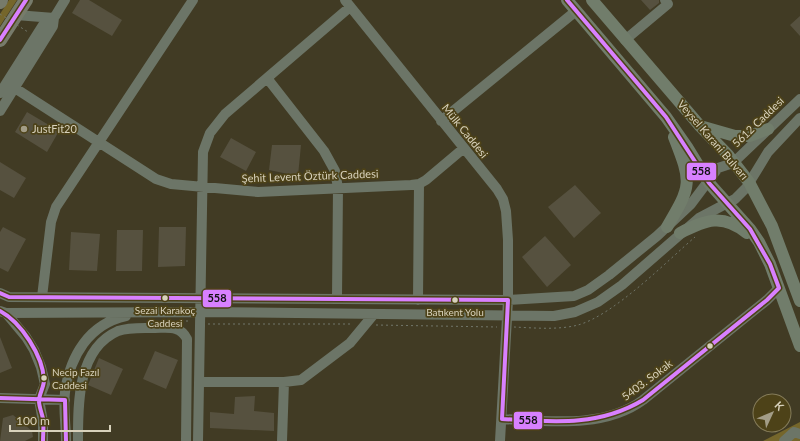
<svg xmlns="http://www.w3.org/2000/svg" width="800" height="441" font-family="Lato,sans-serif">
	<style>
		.green { fill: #75662b }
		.building { fill: #56513f }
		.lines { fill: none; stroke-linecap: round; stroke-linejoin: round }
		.path { stroke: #71766a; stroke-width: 1; stroke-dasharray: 2 3; stroke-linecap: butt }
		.minor { stroke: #6c7567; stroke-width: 10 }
		.major { stroke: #717d6b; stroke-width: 12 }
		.highway { stroke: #777b6b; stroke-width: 14 }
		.path-bridge { stroke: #71766a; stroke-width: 1; stroke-dasharray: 2 3; stroke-linecap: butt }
		.bus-1-casing { stroke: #4d4218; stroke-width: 7 }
		.bus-1 { stroke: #d880ff; stroke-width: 4 }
		.poi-dot { fill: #a39d87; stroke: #4d4218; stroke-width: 1.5 }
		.bus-dot { fill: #d8d2bc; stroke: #4d4218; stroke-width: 1.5 }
		.labels { text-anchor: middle; stroke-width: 3.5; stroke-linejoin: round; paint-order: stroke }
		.bus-label { font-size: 10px; fill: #d8d2bc; stroke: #4d4218 }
		.street-label { font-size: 11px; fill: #d8d2bc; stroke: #4d4218 }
		.poi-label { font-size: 11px; fill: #d8d2bc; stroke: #4d4218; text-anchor: start }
		.line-badge { stroke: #4d4218; stroke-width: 1.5 }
		.pale-badge-label { font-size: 11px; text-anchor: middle; font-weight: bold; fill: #111 }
	</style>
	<rect width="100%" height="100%" fill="#413b24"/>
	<path class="green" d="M9 0H17L0 26V14Z
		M800 422V441H763Z"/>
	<path class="building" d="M80 0H89L122 20 112 36 72 13Z
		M641 0H659V3L650 10Z
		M800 16V36L790 25Z
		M27 112 59 131 47 152 15 132Z
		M231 138 256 152 246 171 220 157Z
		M272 145H301L298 176 269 170Z
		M0 162 26 178 14 198 0 190Z
		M575 185 601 213 574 238 548 207Z
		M3 227 26 239 8 272 0 268V232Z
		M159 227H186L185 266 158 267Z
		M117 230H143L142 271H116Z
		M71 232 100 234 97 271 69 270Z
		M545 236 571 265 547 287 522 257Z
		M0 337 12 368 0 373Z
		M155 351 178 360 166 389 143 379Z
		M99 358 123 369 111 395 88 385Z
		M255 396 254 411 274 413V431L210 428V412L234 414 235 397Z
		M13 415 32 431 33 437 25 441H0L3 418Z"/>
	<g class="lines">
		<path class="path" d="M181 321H191
			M208 324H353
			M376 325 497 327
			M514 327C534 328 559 330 578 325 614 315 666 262 695 237"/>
		<path class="minor" d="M345 0 497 189 503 199 506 211 508 240V300L500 441
			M16 15 54 18
			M625 40 668 4 665 0
			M267 78 324 151 335 171 338 188 337 298
			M7 83 156 179 171 184 258 192 411 185 419 184 426 180 464 148
			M0 93 45 22 54 18 65 0
			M0 111 53 26 54 18
			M441 121 576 11
			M0 293 9 297 508 300 574 296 588 290 609 275 657 236 691 204 718 168 733 163 800 99
			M42 297 51 222 56 207 193 0
			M418 300 419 184
			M0 311 6 313 201 312 554 316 575 312 598 302 622 285 699 218 735 199 746 188 768 152 800 118
			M6 313 26 337 34 350 41 367 45 384 39 399 43 422V441
			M200 382H284L301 380 350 343 374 314
			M0 398 65 400
			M502 419C547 421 604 429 643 400L767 300 779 288
			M66 441C66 425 63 408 65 392 70 356 89 324 126 316
			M78 441C78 404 77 349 118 331 129 327 143 328 155 328 168 328 180 325 187 339L186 441
			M198 441 203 152 210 133 225 114 350 7
			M282 441 284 382
			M784 441 794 432 800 434"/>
		<path class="major" d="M567 0 666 117 687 147 709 183 750 229 759 242 770 264 800 346
			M592 0 700 126 728 155 749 182 772 226 800 301
			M700 126 735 136H750L768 129
			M667 227C692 185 692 183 674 137
			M680 233C706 220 722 213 747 233"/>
		<path class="highway" d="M0 2 1 0
			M0 40 26 0"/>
		<path class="path-bridge" d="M0 14 28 32"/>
		<defs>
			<path id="bus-1" d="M0 40 26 0
				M0 293 9 297 508 300 502 419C552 422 598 427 643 400L767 300 779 288 770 264 750 229 709 183 666 117 567 0
				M0 311C21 322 43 356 44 380 44 387 39 394 39 401 39 407 42 413 43 419 44 426 43 434 43 441
				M0 398 65 400 66 441"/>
		</defs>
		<use href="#bus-1" class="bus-1-casing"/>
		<use href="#bus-1" class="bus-1"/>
	</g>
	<circle class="poi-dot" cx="24" cy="129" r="4"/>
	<g class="bus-dot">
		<circle cx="165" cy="298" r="3.5"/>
		<circle cx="455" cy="300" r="3.5"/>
		<circle cx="710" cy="346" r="3.5"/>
		<circle cx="44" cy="378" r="3.5"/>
	</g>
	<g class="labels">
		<g class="bus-label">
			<text x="165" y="314">Sezai Karakoç<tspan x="165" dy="13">Caddesi</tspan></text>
			<text x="455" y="316">Batıkent Yolu</text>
			<text x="52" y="376" text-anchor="start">Necip Fazıl<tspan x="52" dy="13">Caddesi</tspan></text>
		</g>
		<g class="street-label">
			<text transform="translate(758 122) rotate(-44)" y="4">5612 Caddesi</text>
			<text transform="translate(465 131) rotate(51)" y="4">Mülk Caddesi</text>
			<text transform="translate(713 140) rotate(49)" y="4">Veysel Karani Bulvarı</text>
			<text transform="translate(310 176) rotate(-2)" y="4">Şehit Levent Öztürk Caddesi</text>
			<text transform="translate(647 380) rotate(-37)" y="4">5403. Sokak</text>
		</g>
		<g class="poi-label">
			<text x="32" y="133">JustFit20</text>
		</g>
	</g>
	<g class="line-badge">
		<rect x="686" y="162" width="31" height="19" rx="4" fill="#d880ff"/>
		<rect x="202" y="289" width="30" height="19" rx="4" fill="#d880ff"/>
		<rect x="513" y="411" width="30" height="19" rx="4" fill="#d880ff"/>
	</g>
	<g class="pale-badge-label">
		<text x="701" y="175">558</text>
		<text x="217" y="302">558</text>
		<text x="528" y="424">558</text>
	</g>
	<g transform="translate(772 413) rotate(46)"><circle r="19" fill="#4d4218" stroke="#857c5a"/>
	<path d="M0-3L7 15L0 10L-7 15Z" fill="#a39d87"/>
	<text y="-6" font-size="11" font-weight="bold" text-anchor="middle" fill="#d8d2bc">K</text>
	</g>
	<path d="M10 425v6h100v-6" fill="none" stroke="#d8d2bc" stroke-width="2"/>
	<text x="16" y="425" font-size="12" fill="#d8d2bc" stroke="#4d4218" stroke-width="3" paint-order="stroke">100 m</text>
</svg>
